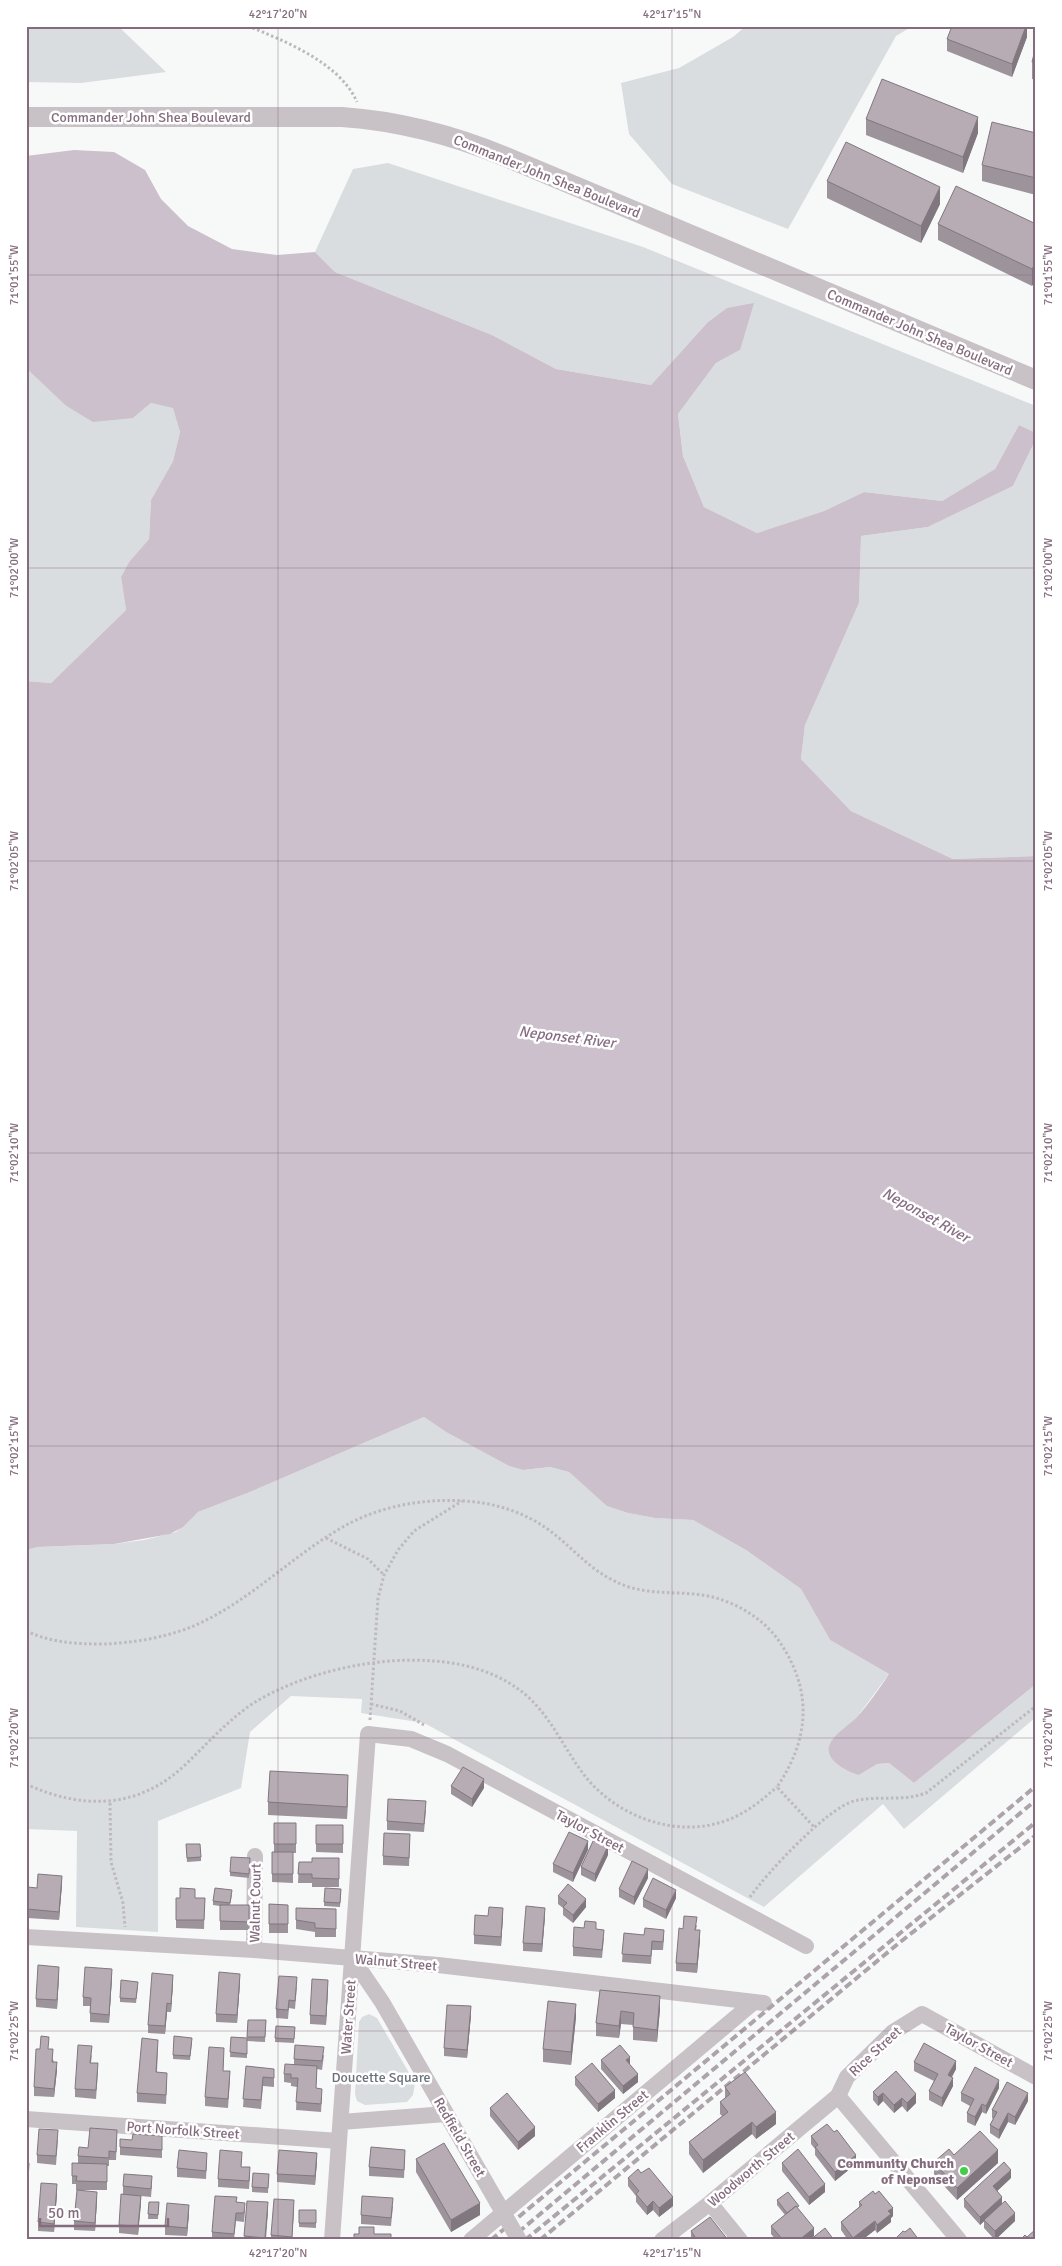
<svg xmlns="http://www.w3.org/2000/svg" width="1062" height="2266" font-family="Signika,sans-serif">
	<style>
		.green { fill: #d9dde0 }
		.water { fill: #cbc0cb }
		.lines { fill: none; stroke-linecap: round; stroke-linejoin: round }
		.path { stroke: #beb9bd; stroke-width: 3; stroke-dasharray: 2.5 2.5; stroke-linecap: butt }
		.minor { stroke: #c8c1c6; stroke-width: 16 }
		.tertiary { stroke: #c8c1c6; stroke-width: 20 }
		.rail { stroke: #ada3ab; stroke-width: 4; stroke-dasharray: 8 4; stroke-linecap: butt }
		.minor-bridge { stroke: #c8c1c6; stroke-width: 16 }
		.wall { fill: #9d939b }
		.shaded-wall { fill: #80787e }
		.building { fill: #b7abb4; stroke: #80787e }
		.ticks { fill: none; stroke: #846c7e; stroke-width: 1; stroke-opacity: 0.45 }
		.poi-dot { fill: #43ce49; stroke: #fff; stroke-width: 2 }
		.labels { text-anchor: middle; stroke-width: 5; stroke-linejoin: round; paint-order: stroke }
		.street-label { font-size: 14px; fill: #846c7e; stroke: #fff }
		.park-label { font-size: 14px; fill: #6a717c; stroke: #fff }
		.poi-label { font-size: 14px; font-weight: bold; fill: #846c7e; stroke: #fff; text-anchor: end }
		.water-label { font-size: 15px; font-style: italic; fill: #866e84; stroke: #fff }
		.neatline { fill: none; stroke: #846c7e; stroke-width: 2 }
		.ticks-label { font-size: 12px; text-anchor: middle; fill: #846c7e }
	</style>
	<rect width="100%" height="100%" fill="#f7f9f9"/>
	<path class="green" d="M26 26H118L166 72 81 83 26 82Z
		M746 26H913L896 36 788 229 672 184 629 134 621 83 679 68 733 37Z
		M388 163 643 247 1036 406V433L1019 425 995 469 942 501 864 492 824 511 757 533 704 507 683 456 678 414 716 363 740 350 707 323 651 385 556 369 492 335 335 272 315 252 353 169Z
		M26 368 65 405 133 418 151 403 173 407 180 432 173 461 151 500 149 539 129 562 121 577 126 610 51 683 26 681Z
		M1036 439V856L953 859 851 811 801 759 805 725 859 603 861 536 928 527 1013 486Z
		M424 1417 446 1432 509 1466 523 1470 550 1467 569 1472 608 1506 628 1513 655 1518 693 1520 746 1550 801 1589 830 1640 889 1674 857 1717 846 1728 859 1775 877 1764 889 1763 914 1783 1036 1684V1717L904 1829 883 1804 764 1907 424 1723 361 1713 362 1699 291 1696 250 1732 241 1788 158 1821V1932L76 1927 77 1831 26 1829V1550L38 1547 114 1544 144 1540 176 1532 198 1512 250 1492Z
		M369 2014 377 2018 415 2083 413 2095 407 2102 365 2105 357 2101 355 2094 359 2022 362 2017Z"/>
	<path class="water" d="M74 150 114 152 145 170 161 199 188 226 232 249 277 255 315 252 335 272 492 335 556 369 651 385 707 323 727 308 754 303 740 350 716 363 678 414 683 456 704 507 757 533 824 511 864 492 942 501 995 469 1019 425 1036 433V439L1013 486 928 527 861 536 859 603 805 725 801 759 851 811 953 859 1036 856V1684L914 1783 889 1763 877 1764 859 1775C845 1771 818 1757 833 1739 839 1731 849 1725 856 1718 868 1705 879 1689 889 1674L830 1640 801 1589 746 1550 693 1520 655 1518 628 1513 607 1506 569 1472 550 1467 523 1470 509 1466 446 1432 424 1417 250 1492 198 1512 183 1527 170 1534 114 1544 38 1547 26 1550V681L51 683 126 610 121 577 129 562 149 539 151 500 173 461 180 432 173 408 151 403 133 418 93 422 65 405 26 368V156Z"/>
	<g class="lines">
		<path class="path" d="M248 26C285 41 340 63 357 102
			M326 1538 368 1559 384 1575
			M26 1631C53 1643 75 1644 104 1644 134 1643 168 1637 196 1625 249 1601 288 1560 336 1531 374 1507 421 1498 465 1501 495 1503 524 1512 549 1530 577 1551 593 1575 629 1587 655 1595 682 1591 708 1596 736 1602 765 1619 781 1644 813 1692 809 1740 777 1787L815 1828
			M371 1704 400 1711 426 1726
			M370 1720 378 1598 384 1575 398 1550 414 1531 462 1501
			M26 1784C82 1810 138 1809 184 1766 207 1744 226 1722 252 1704 301 1673 375 1656 433 1661 466 1663 500 1673 526 1695 552 1718 564 1749 585 1776 618 1818 680 1840 730 1819 748 1812 763 1799 777 1787
			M110 1803 111 1862 123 1903 125 1927
			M750 1897C766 1874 827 1808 854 1801 878 1795 902 1802 926 1793L1036 1706"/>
		<path class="minor" d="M26 1937 254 1950 438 1965 764 2003
			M254 1950 255 1856
			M352 1958 382 2002 497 2202
			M838 2096 959 2240
			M26 2119 339 2141
			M341 2122 446 2114
			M710 2203 740 2240
			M332 2240 368 1734 411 1739 447 1754 806 1946
			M471 2240 754 2002
			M662 2240 710 2203 838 2096 847 2077 893 2032 922 2014 1036 2077"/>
		<path class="tertiary" d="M26 117H342C399 121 453 135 506 157L1036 380"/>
		<path class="rail" d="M491 2240 1036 1786
			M509 2240 1036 1800
			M525 2240 1036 1822
			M540 2240 899 1943 1036 1835"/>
		<path class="minor-bridge" d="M497 2202 519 2240"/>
	</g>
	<path class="wall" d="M1027 26V37L1012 77 947 51V39Z
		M1036 46V80L1032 79V62Z
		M866 119 978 133 963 173 866 135Z
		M1036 133V195L982 181V165Z
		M827 181 940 204 921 243 827 198Z
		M938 224H1036V279L1032 286 938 240Z
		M451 1786 484 1788 472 1807 451 1794Z
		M348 1788 347 1819 268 1815V1802Z
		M426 1810 424 1832 387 1830V1821Z
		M274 1823H296V1853H293V1883L272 1882V1852H274Z
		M316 1825H343V1853L316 1852Z
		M588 1841 573 1882 553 1872V1864Z
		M410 1843 409 1866 383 1865V1856Z
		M186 1844 201 1857V1861L187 1862Z
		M608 1855 595 1882 581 1875V1867Z
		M339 1858V1887H312V1883H298L299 1862H312Z
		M250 1862 249 1878 230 1876V1872Z
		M648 1878 634 1905 619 1897V1889Z
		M62 1884 59 1920 27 1918V1909L37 1888Z
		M341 1889 340 1907 324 1906V1902Z
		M232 1895 230 1905H249V1930H220V1906L213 1905V1901Z
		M558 1896 586 1907 573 1923 563 1915V1908L558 1904Z
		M176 1898H205L204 1929 176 1928Z
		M676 1898 666 1919 643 1907V1899Z
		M269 1904 288 1905V1933H269Z
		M296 1908 336 1909V1937H315V1932L296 1929Z
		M503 1916 501 1946 474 1944V1935Z
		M545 1916 542 1952 523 1951V1943Z
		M697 1925 696 1930 700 1939 697 1973 676 1971V1963L683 1929Z
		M596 1929 604 1938 602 1958 573 1956V1947Z
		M624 1933 664 1938 663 1950H652L651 1964 622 1962Z
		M59 1975 57 2009 36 2007V1999Z
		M112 1977 109 2023 90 2022V2006H83V1997Z
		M240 1982 237 2023 216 2022V2014Z
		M173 1983 171 2012H167L165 2034 148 2033V2025Z
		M138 1986 136 2003 120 2002V1998Z
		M297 1986 295 2009 289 2008 288 2019 276 2018V2009Z
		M328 1988 326 2025 310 2024V2015Z
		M600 1990 660 2009 657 2042 633 2040V2025L621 2024 619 2038 596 2036V2023Z
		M471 2015 467 2058 444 2056V2048Z
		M576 2017 571 2065 543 2062V2049Z
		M248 2020H266L265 2042 247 2041Z
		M276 2026 295 2027 294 2043 275 2042Z
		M231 2037 247 2038V2058L230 2057Z
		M192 2042 190 2060 173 2059V2055Z
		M158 2048 157 2072 167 2082 166 2104 137 2102V2093Z
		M49 2049 57 2070 54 2097 34 2096V2087Z
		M92 2054 91 2063 98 2072 96 2099 75 2097V2089Z
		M324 2055 322 2070 317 2069 316 2088 322 2097 321 2112 296 2110 297 2087 291 2086V2083L284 2082V2074L294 2065V2059Z
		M224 2057 223 2071 230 2080 228 2108 205 2106V2097Z
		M601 2060 630 2065 638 2082 623 2094 601 2069Z
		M914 2062 956 2069 952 2077 953 2086 942 2107 929 2100V2091L934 2081 914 2071Z
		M246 2066 274 2077V2087L263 2086 261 2109 243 2107Z
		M896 2071 916 2103 907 2112 902 2106 894 2113 883 2101 878 2106 873 2100V2092Z
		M575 2077 615 2098 598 2112 575 2085Z
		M725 2087 776 2124 756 2139 752 2134 703 2173 689 2154V2142L722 2116 720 2114V2102L725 2098Z
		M999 2088 986 2114 982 2112 975 2126 967 2122V2113L970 2106 961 2101V2093Z
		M1028 2101 1015 2125 1008 2122 999 2139 990 2133V2125L993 2119 992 2118V2110Z
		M490 2108 535 2136 518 2150 490 2116Z
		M811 2136 856 2164 835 2181 815 2155V2149L811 2144Z
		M117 2138 116 2160H109V2166H107V2190H76V2184H72V2163H78V2156L88 2148Z
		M58 2139 56 2165 37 2163V2155Z
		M162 2144V2158L120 2155V2147Z
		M954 2155 998 2163 957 2200 934 2175V2162Z
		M405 2158 404 2178 369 2176V2167Z
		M416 2159 480 2215 451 2232 416 2172Z
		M242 2160 241 2167 250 2176 249 2189 218 2187V2179Z
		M207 2161 206 2179 177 2177V2168Z
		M317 2161 315 2185 277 2182V2174Z
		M782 2163 825 2192 809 2205 782 2171Z
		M641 2173 673 2206 659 2217 653 2210 647 2215 636 2202V2196L628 2186V2178Z
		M269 2174 268 2193 252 2192V2187Z
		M1011 2178 997 2191 1002 2204 1015 2221 995 2240 984 2228V2221L980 2225 964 2207V2199Z
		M152 2185 151 2197 141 2196 138 2235 119 2233V2225L123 2194V2186Z
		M57 2193 54 2232 38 2231V2222Z
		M875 2194 893 2216 891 2218V2222L877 2233 875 2230 862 2240H848L841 2230V2222L859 2207V2202Z
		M97 2200 95 2231 74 2230V2221Z
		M777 2200 814 2236 809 2240H776L771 2234V2226L785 2215 777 2205Z
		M247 2201 268 2211 266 2240H244Z
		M149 2202H159L158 2219H148Z
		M237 2202 245 2211 244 2222 236 2221 234 2240H212V2232Z
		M393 2206 391 2226 361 2224V2215Z
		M294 2209 292 2240H271V2235Z
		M299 2210H316V2228L299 2227Z
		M189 2213 187 2236 165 2235V2226Z
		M691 2231 728 2240H691Z"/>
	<path class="shaded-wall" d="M1026 26H1027V37L1012 77V64Z
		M978 117V133L963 173V157Z
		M940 187V204L921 243V226Z
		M1036 262V279L1032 286V269Z
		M348 1775V1788L347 1819V1807Z
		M484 1779V1788L472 1807V1799Z
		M588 1841V1850L573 1882V1873Z
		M608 1846V1855L595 1882V1874Z
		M648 1869V1878L634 1905V1897Z
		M62 1876V1884L59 1920V1912Z
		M676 1890V1898L666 1919V1910Z
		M586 1899V1907L573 1923V1915Z
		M503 1908V1916L501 1946V1937Z
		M545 1908V1916L542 1952V1944Z
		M700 1930V1939L697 1973V1964Z
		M59 1967V1975L57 2009V2000Z
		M112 1969V1977L109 2023V2015Z
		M240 1974V1982L237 2023V2015Z
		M173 1975V1983L171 2012V2004Z
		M328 1980V1988L326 2025V2016Z
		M660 1996V2009L657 2042V2030Z
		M167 2003V2012L165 2034V2026Z
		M576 2004V2017L571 2065V2052Z
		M471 2006V2015L467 2058V2050Z
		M621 2011V2024L619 2038V2026Z
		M630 2057V2065L626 2060Z
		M956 2061V2069L948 2084V2075Z
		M57 2062V2070L54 2097V2089Z
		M638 2074V2082L623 2094V2086Z
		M953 2078V2086L942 2107V2098Z
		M999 2080V2088L986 2114V2106Z
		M615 2090V2098L598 2112V2104Z
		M883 2093V2101L878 2106V2097Z
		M1028 2093V2101L1015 2125V2117Z
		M916 2094V2103L907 2112V2103Z
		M902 2098V2106L894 2113V2105Z
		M982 2104V2112L975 2126V2117Z
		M776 2112V2124L756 2139V2127Z
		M1008 2113V2122L999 2139V2130Z
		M752 2122V2134L703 2173V2160Z
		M535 2127V2136L518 2150V2142Z
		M998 2150V2163L957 2200V2188Z
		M317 2153V2161L315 2185V2176Z
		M856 2155V2164L835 2181V2172Z
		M1011 2170V2178L993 2195V2186Z
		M57 2184V2193L54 2232V2224Z
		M825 2184V2192L809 2205V2197Z
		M97 2192V2200L95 2231V2223Z
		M141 2196V2204L138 2235V2226Z
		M673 2197V2206L659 2217V2208Z
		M1002 2197V2205L980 2225V2217Z
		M294 2200V2209L292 2240Z
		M653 2201V2210L647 2215V2207Z
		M268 2202V2211L265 2240Z
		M480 2203V2215L451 2232V2220Z
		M189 2205V2213L187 2236V2228Z
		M893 2208V2216L891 2218V2222L877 2233V2225L888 2211Z
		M1015 2213V2221L995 2240V2231Z
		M875 2221V2230L862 2240H853V2238Z
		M814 2228V2236L809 2240H799Z"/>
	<path class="building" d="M952 26H1026L1012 64 947 39Z
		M1036 46V63L1032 62Z
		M882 79 978 117 963 157 866 119Z
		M992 122 1036 133V178L982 165Z
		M846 142 940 187 921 226 827 181Z
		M956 186 1036 224V262L1032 269 938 224Z
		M463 1767 484 1779 472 1799 451 1786Z
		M270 1771 348 1775 347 1807 268 1802Z
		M388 1799 426 1801 424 1824 387 1821Z
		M274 1823H296V1844H274Z
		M316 1825H343V1844H316Z
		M569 1832 588 1841 573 1873 553 1864Z
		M384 1833 410 1834 409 1858 383 1856Z
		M594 1839 608 1846 595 1874 581 1867Z
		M186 1844H200L201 1857 187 1858Z
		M272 1852H293V1874H272Z
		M231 1857 250 1858 249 1874 230 1872Z
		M312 1858H339V1879L312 1878V1874H298L299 1862H312Z
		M632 1861 648 1869 634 1897 619 1889Z
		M38 1874 62 1876 59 1912 27 1909 28 1887 37 1888Z
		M653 1878 676 1890 666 1910 643 1899Z
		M568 1884 586 1899 573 1915 563 1907 567 1903 558 1896Z
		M180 1888 195 1889V1898H205L204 1920H176V1898H180Z
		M215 1888 232 1890 230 1903 213 1901Z
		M325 1888 341 1889 340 1903 324 1902Z
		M269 1904 288 1905V1924H269Z
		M220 1905H249V1922L220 1921Z
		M526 1906 545 1908 542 1944 523 1943Z
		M489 1907 503 1908 501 1937 474 1935 475 1915 488 1916Z
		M296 1908 336 1909V1929L315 1928V1923L296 1920Z
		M684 1916 697 1917 695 1930H700L697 1964 676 1963 679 1928 683 1929Z
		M585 1921 596 1922V1929L604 1930 602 1950 573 1947 574 1927 584 1928Z
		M645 1928 664 1930 663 1942 652 1941 651 1956 622 1954 624 1933 644 1935Z
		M38 1965 59 1967 57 2000 36 1999Z
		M85 1967 112 1969 109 2015 90 2013 91 1998 83 1997Z
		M219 1972 240 1974 237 2015 216 2014Z
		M152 1973 173 1975 171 2004 167 2003 165 2026 148 2025Z
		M279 1976 297 1977 295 2001 289 2000 288 2010 276 2009Z
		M312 1979 328 1980 326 2016 310 2015Z
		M121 1980 138 1982 136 1999 120 1998Z
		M600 1990 660 1996 657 2030 633 2027 634 2013 621 2011 619 2026 596 2023Z
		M548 2001 576 2004 571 2052 543 2049Z
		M447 2005 471 2006 467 2050 444 2048Z
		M248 2020H266L265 2037H247Z
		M276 2026 295 2027 294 2039 275 2038Z
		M41 2036 49 2037 48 2049H53L52 2062H57L54 2089 34 2087 36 2049H40Z
		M174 2036 192 2038 190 2056 173 2055Z
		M231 2037 247 2038V2054L230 2052Z
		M142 2038 158 2040 156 2072 167 2073 166 2095 137 2093Z
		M924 2043 956 2061 948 2075 953 2078 942 2098 929 2091 938 2074 914 2062Z
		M78 2045 92 2046 90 2063H98L96 2090 75 2089Z
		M295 2045 324 2047 322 2061 294 2059Z
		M620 2045 630 2057 626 2060 638 2074 623 2086 601 2060Z
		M209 2047 224 2048 223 2071H230L228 2099 205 2097Z
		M592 2063 615 2090 598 2104 575 2077Z
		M285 2064 317 2066 316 2088 322 2089 321 2104 296 2102 298 2078H291V2074H284Z
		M246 2066 274 2069V2078L263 2077 261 2100 243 2099Z
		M975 2067 999 2080 986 2106 982 2104 975 2117 967 2113 974 2099 961 2093Z
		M896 2071 916 2094 907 2103 902 2098 894 2105 883 2093 878 2097 873 2092Z
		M745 2072 776 2112 756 2127 752 2122 703 2160 689 2142 728 2112 720 2102 730 2094 725 2087Z
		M1007 2082 1028 2093 1015 2117 1008 2113 999 2130 990 2125 997 2112 992 2110Z
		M507 2093 535 2127 518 2142 490 2108Z
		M827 2124 834 2132 837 2130 856 2155 835 2172 815 2147 818 2145 811 2136Z
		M90 2128 117 2130 116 2152 109 2151V2158L78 2156 79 2147 88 2148Z
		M39 2129 58 2130 56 2156 37 2155Z
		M980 2131 998 2150 957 2188 934 2162 949 2149 954 2155Z
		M133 2134 162 2136V2150L120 2147V2139L132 2140Z
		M444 2143 480 2203 451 2220 416 2159Z
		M371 2147 405 2150 404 2170 369 2167Z
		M798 2149 825 2184 809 2197 782 2163Z
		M179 2150 207 2153 206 2171 177 2168Z
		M220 2150 242 2152 241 2167H250L249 2181 218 2179Z
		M279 2150 317 2153 315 2176 277 2174Z
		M1004 2162 1011 2170 993 2186 1002 2197 980 2217 964 2199Z
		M26 2163H29L28 2180 26 2179Z
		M72 2163 107 2164V2182L76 2181 77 2176H72Z
		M649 2168 673 2197 659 2208 653 2201 647 2207 636 2194 639 2191 628 2178 638 2169 641 2173Z
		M253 2173 269 2174 268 2188 252 2187Z
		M124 2174 152 2176 151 2189 123 2186Z
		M41 2183 57 2184 54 2224 38 2222Z
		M77 2190 97 2192 95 2223 74 2221Z
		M873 2191 875 2194 879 2191 893 2208 888 2211 891 2214 877 2225 875 2221 853 2238 841 2222 862 2205 859 2202Z
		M788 2192 799 2206 797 2207 796 2206 787 2213 777 2200Z
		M121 2194 141 2196 138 2226 119 2225Z
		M215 2196 237 2197 236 2202 245 2203 244 2213H236L234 2234 212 2232Z
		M362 2196 393 2198 391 2218 361 2215Z
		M274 2199 294 2200 292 2237 271 2235Z
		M247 2201 268 2202 265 2238 244 2236Z
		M1005 2201 1015 2213 995 2231 984 2220Z
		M149 2202H159L158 2215 148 2214Z
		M167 2203 189 2205 187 2228 165 2226Z
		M796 2206 814 2228 799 2240H783L771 2226Z
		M299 2210H316V2223H299Z
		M710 2217 728 2240H697L691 2231Z
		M359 2227H374V2234H391V2240H354V2234H359Z
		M825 2228 834 2240H810Z
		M910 2228 919 2240H894L903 2231 905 2232Z
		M1036 2229V2240H1020L1025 2235 1027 2237Z"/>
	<path class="ticks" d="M278 26V2240M672 26V2240M26 275H1036M26 568H1036M26 861H1036M26 1153H1036M26 1446H1036M26 1738H1036M26 2031H1036"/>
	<circle class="poi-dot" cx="964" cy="2171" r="5"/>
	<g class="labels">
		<g class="street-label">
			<text x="151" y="122">Commander John Shea Boulevard</text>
			<text transform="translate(547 176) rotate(22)" y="5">Commander John Shea Boulevard</text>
			<text transform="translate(920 332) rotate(23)" y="5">Commander John Shea Boulevard</text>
			<text transform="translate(590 1831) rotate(28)" y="5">Taylor Street</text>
			<text transform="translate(255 1903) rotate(-89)" y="5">Walnut Court</text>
			<text transform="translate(396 1962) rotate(5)" y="5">Walnut Street</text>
			<text transform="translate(348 2017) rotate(-86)" y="5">Water Street</text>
			<text transform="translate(979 2045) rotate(29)" y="5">Taylor Street</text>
			<text transform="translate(875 2051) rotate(-43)" y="5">Rice Street</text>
			<text transform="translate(612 2121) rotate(-40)" y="5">Franklin Street</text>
			<text transform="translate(183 2130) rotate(4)" y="5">Port Norfolk Street</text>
			<text transform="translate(460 2137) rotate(60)" y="5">Redfield Street</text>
			<text transform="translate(751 2169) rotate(-40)" y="5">Woodworth Street</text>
		</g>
		<g class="park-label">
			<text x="381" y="2082">Doucette Square</text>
		</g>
		<g class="poi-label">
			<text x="954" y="2168">Community Church<tspan x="954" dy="16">of Neponset</tspan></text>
		</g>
		<g class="water-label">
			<text transform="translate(567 1037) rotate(7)" y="5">Neponset River</text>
			<text transform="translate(926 1215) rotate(29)" y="5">Neponset River</text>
		</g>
	</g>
	<rect width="1062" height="2266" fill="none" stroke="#ffffff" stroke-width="55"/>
	<path d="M40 2218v8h128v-8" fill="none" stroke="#846c7e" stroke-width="2.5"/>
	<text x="48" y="2218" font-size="15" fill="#846c7e" stroke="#ffffff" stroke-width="4" paint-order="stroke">50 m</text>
	<rect x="28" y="28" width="1006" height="2210" class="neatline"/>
	<g class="ticks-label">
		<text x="278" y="18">42°17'20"N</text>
		<text x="672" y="18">42°17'15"N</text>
		<text transform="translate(1048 275) rotate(-90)" y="4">71°01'55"W</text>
		<text transform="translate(14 275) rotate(-90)" y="4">71°01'55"W</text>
		<text transform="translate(1048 568) rotate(-90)" y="4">71°02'00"W</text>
		<text transform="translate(14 568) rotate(-90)" y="4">71°02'00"W</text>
		<text transform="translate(1048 861) rotate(-90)" y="4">71°02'05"W</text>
		<text transform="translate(14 861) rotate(-90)" y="4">71°02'05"W</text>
		<text transform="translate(1048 1153) rotate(-90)" y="4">71°02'10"W</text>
		<text transform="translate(14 1153) rotate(-90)" y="4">71°02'10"W</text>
		<text transform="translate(14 1446) rotate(-90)" y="4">71°02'15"W</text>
		<text transform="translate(1048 1446) rotate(-90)" y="4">71°02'15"W</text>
		<text transform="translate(1048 1738) rotate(-90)" y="4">71°02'20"W</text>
		<text transform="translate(14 1738) rotate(-90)" y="4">71°02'20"W</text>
		<text transform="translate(14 2031) rotate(-90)" y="4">71°02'25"W</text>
		<text transform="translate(1048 2031) rotate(-90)" y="4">71°02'25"W</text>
		<text x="278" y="2257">42°17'20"N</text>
		<text x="672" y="2257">42°17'15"N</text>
	</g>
</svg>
